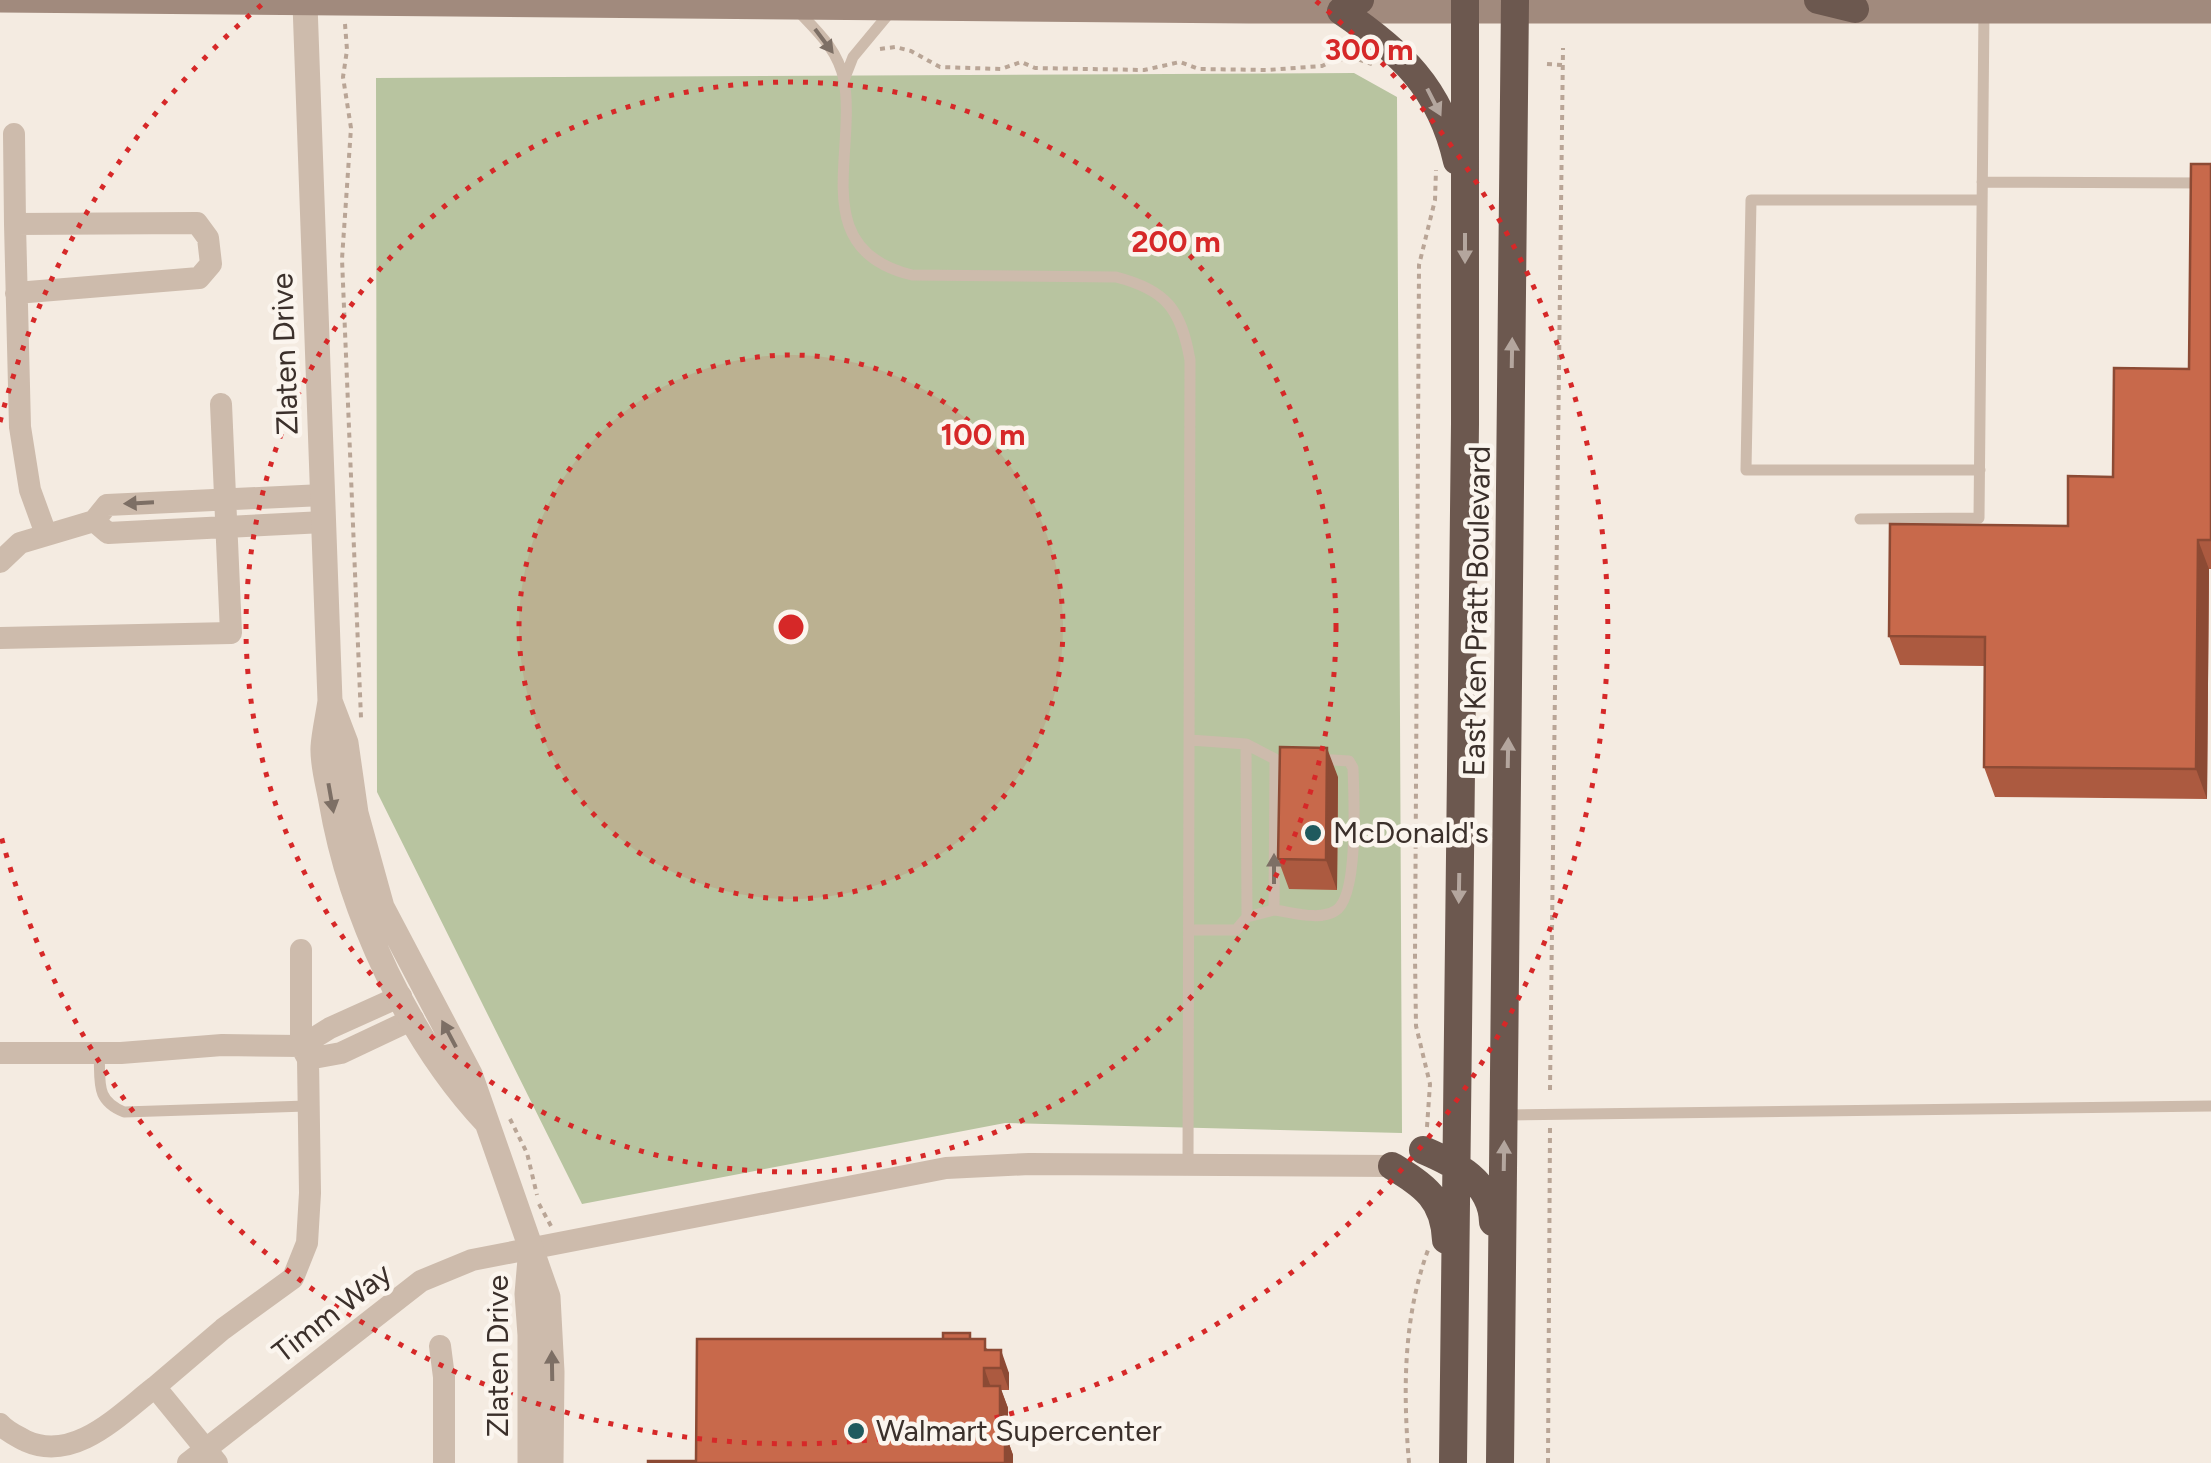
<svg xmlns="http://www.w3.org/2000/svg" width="2211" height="1463" font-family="Figtree,sans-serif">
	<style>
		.green { fill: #b8c4a0 }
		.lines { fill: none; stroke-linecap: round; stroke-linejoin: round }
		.path { stroke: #b9a596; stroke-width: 4; stroke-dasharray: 5 5; stroke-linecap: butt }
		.service { stroke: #cdbbac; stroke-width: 11 }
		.minor { stroke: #cdbbac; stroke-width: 22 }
		.tertiary { stroke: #cdbbac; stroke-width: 25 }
		.secondary { stroke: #a18a7d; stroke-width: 25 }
		.trunk { stroke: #6c584f; stroke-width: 28 }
		.wall { fill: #ac5a40 }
		.shaded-wall { fill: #8c4a34 }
		.building { fill: #c8694b; stroke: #8c4a34; stroke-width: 2.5 }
		.oneway { fill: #7d6f65 }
		.oneway2 { fill: #b4a69e }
		.ring { fill: none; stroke: #d62828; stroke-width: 5; stroke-dasharray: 5 10 }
		.poi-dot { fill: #1f5a5e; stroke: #fbf5ee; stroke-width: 4 }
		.labels { text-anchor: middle; stroke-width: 9; stroke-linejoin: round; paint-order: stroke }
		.street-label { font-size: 30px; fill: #3b302b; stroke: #fbf5ee }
		.poi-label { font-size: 30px; fill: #3b302b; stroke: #fbf5ee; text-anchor: start }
		.centre { fill: #d62828; stroke: #fbf5ee; stroke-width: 5 }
		.ring-label { font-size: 30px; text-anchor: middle; font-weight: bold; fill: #d62828; stroke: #fbf5ee; stroke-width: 9; stroke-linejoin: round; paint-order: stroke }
	</style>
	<rect width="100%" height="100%" fill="#f4ebe1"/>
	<path class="green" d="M1354 73 1397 97 1402 1133 1005 1123 582 1204 377 792 376 78Z"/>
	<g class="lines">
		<path class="path" d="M345 24 347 50 343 77 351 128 342 259 361 718
			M880 49 895 47 911 51 940 67 1001 69 1021 62 1035 68 1144 70 1180 62 1199 69 1267 70 1322 66 1334 60 1354 58 1372 64
			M1547 64 1562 65
			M1550 1090 1563 48
			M510 1119 527 1153 537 1195
			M1427 1127 1430 1084 1416 1026 1415 957 1419 265 1435 200 1436 170
			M539 1204 551 1226
			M1409 1463C1403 1392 1403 1318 1428 1250
			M1548 1463 1550 1127"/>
		<path class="service" d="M798 11C818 32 838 50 844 80 857 154 807 250 912 275L1116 277C1167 290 1181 310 1190 360L1188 1165
			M844 80 853 57 892 10
			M1982 182 2203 183
			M1980 470H1746L1751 200H1982
			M1860 519 1979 518 1984 11
			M1246 744 1247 917
			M1274 910C1292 912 1319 921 1335 911 1359 898 1354 795 1353 768L1349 761 1317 759
			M1190 930H1236L1247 917 1274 910 1275 759 1246 744 1190 740
			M99 1053C101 1081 94 1100 124 1112L306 1106
			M1504 1115 2211 1106"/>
		<path class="minor" d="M14 134 15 224
			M16 293 199 278 211 264 208 238 197 223 15 224 20 427 30 490 46 534
			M94 521 108 533 324 522
			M0 562 20 543 94 521 107 505 323 495
			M0 638 231 633 221 404
			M0 1053H121L222 1045 301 1046 330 1028 401 996
			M308 1059 341 1053 413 1019
			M440 1346 444 1377V1463
			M0 1424C7 1432 17 1436 26 1441 75 1463 120 1414 155 1387
			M188 1463 421 1281 472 1260 946 1168 1029 1164 1392 1166
			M217 1463 155 1387 223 1329 293 1278 307 1243 310 1193 308 1059 301 1046V950"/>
		<path class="tertiary" d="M305 4 330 701C328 716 324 732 323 747 322 764 328 784 331 801 350 913 409 1040 487 1123
			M330 701 346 743 356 813 382 907 470 1074 548 1297 552 1372 551 1463
			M530 1463V1335L527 1294 530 1259"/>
		<path class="secondary" d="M0 0 1249 11H2211"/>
		<path class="trunk" d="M1360 0 1341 11C1401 52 1440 87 1457 161
			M1818 0 1855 9
			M1423 1150C1456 1164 1492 1182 1493 1222
			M1392 1166C1424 1186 1444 1198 1446 1240
			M1453 1463 1465 424V0
			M1500 1463 1515 0"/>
	</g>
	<path class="wall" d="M2211 164V569H2209L2207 799 1995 797 1984 767 1985 666 1900 665 1889 636 2068 526 2113 477 2189 369Z
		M1338 777 1337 890 1289 889 1278 859Z
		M972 1339 989 1350 1009 1373V1390H1001L1008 1408V1441L1013 1455V1463H648L696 1461Z"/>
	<path class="shaded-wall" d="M2198 540 2209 569 2207 799 2196 769Z
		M1327 748 1338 777 1337 890 1326 860Z
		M1001 1350 1009 1373V1390L1001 1368Z
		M984 1368 992 1390 984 1386Z
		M1000 1386 1008 1408V1441L1013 1455V1463H1005L1000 1432Z"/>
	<path class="building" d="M2191 164H2211V540H2198L2196 769 1984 767 1985 637 1889 636 1890 524 2068 526V476L2113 477 2114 368 2189 369Z
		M1280 747 1327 748 1326 860 1278 859Z
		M943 1333H970V1339H943Z
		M697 1339H985V1350H1001V1368H984V1386H1000V1432H1005V1463H648V1461H696Z"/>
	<defs><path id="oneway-solid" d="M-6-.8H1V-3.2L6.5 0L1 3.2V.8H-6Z" transform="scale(2.5)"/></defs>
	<g class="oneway">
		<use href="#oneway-solid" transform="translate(824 41) rotate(53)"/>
		<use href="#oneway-solid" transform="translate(139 503) rotate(177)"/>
		<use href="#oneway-solid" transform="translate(331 798) rotate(80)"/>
		<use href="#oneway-solid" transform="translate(1274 869) rotate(-90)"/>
		<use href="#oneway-solid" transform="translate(449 1034) rotate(-118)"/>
		<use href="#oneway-solid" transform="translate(552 1366) rotate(-91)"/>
	</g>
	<g class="oneway2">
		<use href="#oneway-solid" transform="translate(1434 102) rotate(63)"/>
		<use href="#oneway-solid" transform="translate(1465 248) rotate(90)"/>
		<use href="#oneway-solid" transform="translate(1512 353) rotate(-89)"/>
		<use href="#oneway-solid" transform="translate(1508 753) rotate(-89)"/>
		<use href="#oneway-solid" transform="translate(1459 888) rotate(91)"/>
		<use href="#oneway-solid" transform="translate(1504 1156) rotate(-89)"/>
	</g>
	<circle cx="791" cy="627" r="272" fill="#d62828" fill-opacity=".12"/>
	<g class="ring">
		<circle cx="791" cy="627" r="272"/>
		<circle cx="791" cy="627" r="545"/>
		<path d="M0 422A817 817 0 0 1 266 1M1316 1A817 817 0 1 1 0 832"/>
	</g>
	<g class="poi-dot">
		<circle cx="1313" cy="833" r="10"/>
		<circle cx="856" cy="1431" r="10"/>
	</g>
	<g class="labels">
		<g class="street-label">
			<text transform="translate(285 354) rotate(-92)" y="10">Zlaten Drive</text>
			<text transform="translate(1477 611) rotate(-89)" y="10">East Ken Pratt Boulevard</text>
			<text transform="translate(332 1313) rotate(-38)" y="10">Timm Way</text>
			<text transform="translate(498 1356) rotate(-90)" y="10">Zlaten Drive</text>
		</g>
		<g class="poi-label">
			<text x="1333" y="843">McDonald's</text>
			<text x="876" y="1441">Walmart Supercenter</text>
		</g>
	</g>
	<circle cx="791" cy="627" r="15" class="centre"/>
	<g class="ring-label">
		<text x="1369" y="60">300 m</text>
		<text x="1176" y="252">200 m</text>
		<text x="983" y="445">100 m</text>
	</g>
</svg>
